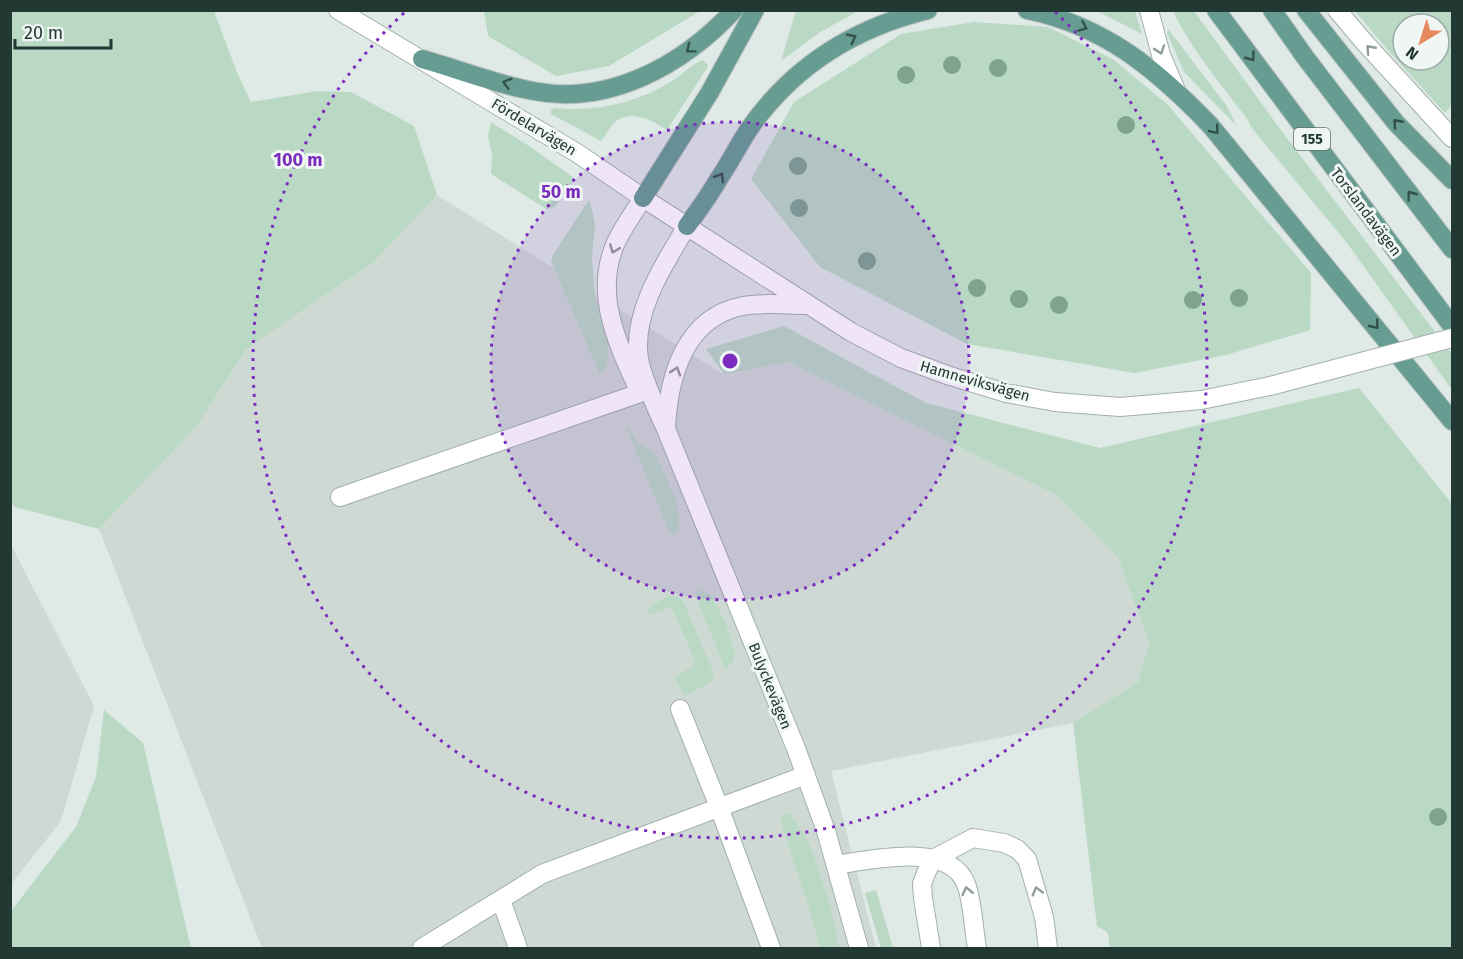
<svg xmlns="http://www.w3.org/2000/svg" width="1463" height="959" font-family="'Fira Sans',sans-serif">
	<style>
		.built { fill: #ced9d4 }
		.green { fill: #b9d9c4; fill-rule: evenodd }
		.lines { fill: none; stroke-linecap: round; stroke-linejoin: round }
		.service-casing { stroke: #a2b0ac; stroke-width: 20 }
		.minor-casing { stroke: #a2b0ac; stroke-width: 20 }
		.primary-casing { stroke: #bcc3c2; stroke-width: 20 }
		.service { stroke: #fff; stroke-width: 18 }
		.minor { stroke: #fff; stroke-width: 18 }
		.primary { stroke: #669c92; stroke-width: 18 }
		.minor-bridge-casing { stroke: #a2b0ac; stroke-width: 20; stroke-linecap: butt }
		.minor-bridge { stroke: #fff; stroke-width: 18 }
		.tree { fill: #7ea490 }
		.oneway { stroke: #32514b }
		.oneway2 { stroke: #909c99 }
		.ring { fill: none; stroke: #7b2cbf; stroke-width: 3; stroke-dasharray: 3 6 }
		.labels { text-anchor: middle; stroke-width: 6; stroke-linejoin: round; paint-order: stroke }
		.shield { fill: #eff6f3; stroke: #5f716d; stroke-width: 1.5 }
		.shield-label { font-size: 14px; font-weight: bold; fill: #213833 }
		.street-label { font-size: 15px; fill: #213833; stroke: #eff6f3 }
		.centre { fill: #7b2cbf; stroke: #eff6f3; stroke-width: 3 }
		.ring-label { font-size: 18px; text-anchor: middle; font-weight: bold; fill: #7b2cbf; stroke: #eff6f3; stroke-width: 6; stroke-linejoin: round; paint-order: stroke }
	</style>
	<rect width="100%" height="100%" fill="#dfe9e5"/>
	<path class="built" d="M437 195 723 374 788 362 1056 495 1118 556 1149 643 1138 682 1073 723 831 771 876 948H262L99 529 197 426 246 349 373 263Z
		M10 543 94 706 61 821 11 884Z"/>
	<path class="green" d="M10 11H214L238 75 251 102 317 91 351 92 414 126 437 195 373 263 246 349 197 426 99 529 15 507 11 503Z
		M484 11V10L700 11 609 66 556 76 488 36Z
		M796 11V10L858 11 820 32 781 61Z
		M1097 11H1135L1142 34Z
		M1173 11H1194L1286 137 1452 354V390L1347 243 1251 127 1248 120C1222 85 1192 51 1173 11Z
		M1355 11H1452V105L1445 113 1385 47ZM1403 24H1439V60H1403Z
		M974 22 1048 27 1114 60 1168 105 1311 273 1310 330 1226 355 1135 373 967 344 820 267 751 179 794 102 901 34Z
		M1169 30 1226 105 1237 126 1184 72 1167 33Z
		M703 60 708 65 707 68 667 130C653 121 632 109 616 121 610 126 606 135 601 141L551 114V110L555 108C596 112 637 103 672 81 683 75 691 64 703 60Z
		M491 122 526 144 573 177 574 179 555 207 546 209 491 174 492 154 488 136Z
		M588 201H590L595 224 592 258 595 299 608 341V359L606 368 600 374 551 261 553 255Z
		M784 326 926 403 1100 448 1359 388 1452 504V948H1110L1108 933 1097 926 1073 723 1138 682 1149 643 1118 557 1056 495 788 362 724 374 706 349Z
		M628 426 637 443 654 451 658 459C665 477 690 520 674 535L670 533 626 427Z
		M700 590 711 595 725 621 735 655 732 663 725 668 695 594Z
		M668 596 678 597 683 601 714 674 711 682 687 695 683 694 675 676 694 666 695 661 673 610 671 607 649 615 648 608Z
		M104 710 143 743 191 948H11V911L76 827 96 777Z
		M785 814H789L804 833 813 853 831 908 839 948H820L808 904 780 819Z
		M876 890 893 948H881L865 893Z"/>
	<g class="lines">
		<defs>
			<path id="service" d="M1149 10 1161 55 1175 88
				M1337 10 1365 43 1452 138
				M340 497 640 393
				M680 709 719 807 771 948
				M836 865C870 860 950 841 966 884 972 898 974 931 977 948
				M501 900 518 948
				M422 948 542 874 806 775
				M931 948 923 898 922 884 926 873 933 859 973 838 1004 843 1017 849 1027 859 1044 917 1048 948"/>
			<path id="minor" d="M338 10 577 153 643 198 851 332 901 358 950 376 1006 393 1055 402 1120 407 1201 400 1270 386
				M687 226C664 264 629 317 640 364 646 386 656 408 666 429L797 751 826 831 859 948
				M637 386C617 342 595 296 614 247 621 230 633 214 643 198
				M666 427C669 376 685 317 743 306 764 302 786 305 807 305"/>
			<path id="primary" d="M1027 10C1105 26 1156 69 1210 125L1452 421
				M1216 10 1452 326
				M1272 10 1305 57 1452 249
				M1306 10 1396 123 1452 180
				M422 59C458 69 495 84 533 91 609 106 683 65 734 10
				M643 198 710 92 755 10
				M687 226C698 211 709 196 718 180 729 164 738 146 749 129 793 66 854 28 928 10"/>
		</defs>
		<use href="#service" class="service-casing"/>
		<use href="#minor" class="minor-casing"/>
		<use href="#primary" class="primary-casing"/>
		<use href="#service" class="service"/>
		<use href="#minor" class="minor"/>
		<use href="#primary" class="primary"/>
		<defs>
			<path id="minor-bridge" d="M1270 386 1452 338"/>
		</defs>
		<use href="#minor-bridge" class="minor-bridge-casing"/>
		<use href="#minor-bridge" class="minor-bridge"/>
	</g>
	<g class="tree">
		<circle cx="952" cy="65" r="9"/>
		<circle cx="998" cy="68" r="9"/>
		<circle cx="906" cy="75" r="9"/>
		<circle cx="1126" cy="125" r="9"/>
		<circle cx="798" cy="166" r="9"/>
		<circle cx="799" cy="208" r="9"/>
		<circle cx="867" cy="261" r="9"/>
		<circle cx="977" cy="288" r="9"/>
		<circle cx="1239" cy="298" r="9"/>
		<circle cx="1019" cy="299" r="9"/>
		<circle cx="1193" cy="300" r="9"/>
		<circle cx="1059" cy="305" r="9"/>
		<circle cx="1438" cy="817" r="9"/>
	</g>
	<defs><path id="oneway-chevron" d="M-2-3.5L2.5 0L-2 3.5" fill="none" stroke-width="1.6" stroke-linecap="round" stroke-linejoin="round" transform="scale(1.5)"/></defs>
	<g class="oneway">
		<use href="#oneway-chevron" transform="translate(1083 27) rotate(24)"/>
		<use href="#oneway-chevron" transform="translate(852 38) rotate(-27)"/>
		<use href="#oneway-chevron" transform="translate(690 49) rotate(143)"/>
		<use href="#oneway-chevron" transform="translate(1251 57) rotate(53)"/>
		<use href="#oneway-chevron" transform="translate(507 83) rotate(-164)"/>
		<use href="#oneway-chevron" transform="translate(1397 123) rotate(-132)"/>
		<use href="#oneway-chevron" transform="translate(1215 130) rotate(50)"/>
		<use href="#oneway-chevron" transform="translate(720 177) rotate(-58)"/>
		<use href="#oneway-chevron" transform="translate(1411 195) rotate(-127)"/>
		<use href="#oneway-chevron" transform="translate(1375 325) rotate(51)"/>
	</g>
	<g class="oneway2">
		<use href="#oneway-chevron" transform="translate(1370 49) rotate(-132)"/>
		<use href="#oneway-chevron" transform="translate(1160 50) rotate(71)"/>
		<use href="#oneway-chevron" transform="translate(614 249) rotate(111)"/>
		<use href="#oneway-chevron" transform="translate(676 371) rotate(-72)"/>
		<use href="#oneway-chevron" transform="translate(967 891) rotate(-103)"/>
		<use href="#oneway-chevron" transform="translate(1037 891) rotate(-106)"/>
	</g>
	<circle cx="730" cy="361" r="239" fill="#7b2cbf" fill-opacity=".12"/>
	<g class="ring">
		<circle cx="730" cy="361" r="239"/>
		<path d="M1055 12A477 477 0 1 1 405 12"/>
	</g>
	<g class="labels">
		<rect class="shield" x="1294" y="128" width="36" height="22" rx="4.5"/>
		<g class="shield-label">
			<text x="1312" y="144">155</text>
		</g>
		<g class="street-label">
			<text transform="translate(534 127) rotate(31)" y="5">Fördelarvägen</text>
			<text transform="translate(1366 212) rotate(53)" y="5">Torslandavägen</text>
			<text transform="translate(975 381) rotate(16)" y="5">Hamneviksvägen</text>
			<text transform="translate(770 686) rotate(68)" y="5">Bulyckevägen</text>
		</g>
	</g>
	<circle cx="730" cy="361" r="9" class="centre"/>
	<g class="ring-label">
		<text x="298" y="166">100 m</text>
		<text x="561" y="198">50 m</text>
	</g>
	<rect width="1463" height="959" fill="none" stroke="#213833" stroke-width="24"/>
	<g transform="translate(1421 42) rotate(218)"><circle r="28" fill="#eff6f3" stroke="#9daaa6" stroke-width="1.5"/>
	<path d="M0-4.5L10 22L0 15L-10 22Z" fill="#e8885e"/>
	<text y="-9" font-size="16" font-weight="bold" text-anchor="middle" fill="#213833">N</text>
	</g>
	<path d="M15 39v9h96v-9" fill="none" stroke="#213833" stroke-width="3"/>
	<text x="24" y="39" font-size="18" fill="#213833" stroke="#eff6f3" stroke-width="4.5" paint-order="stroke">20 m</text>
</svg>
